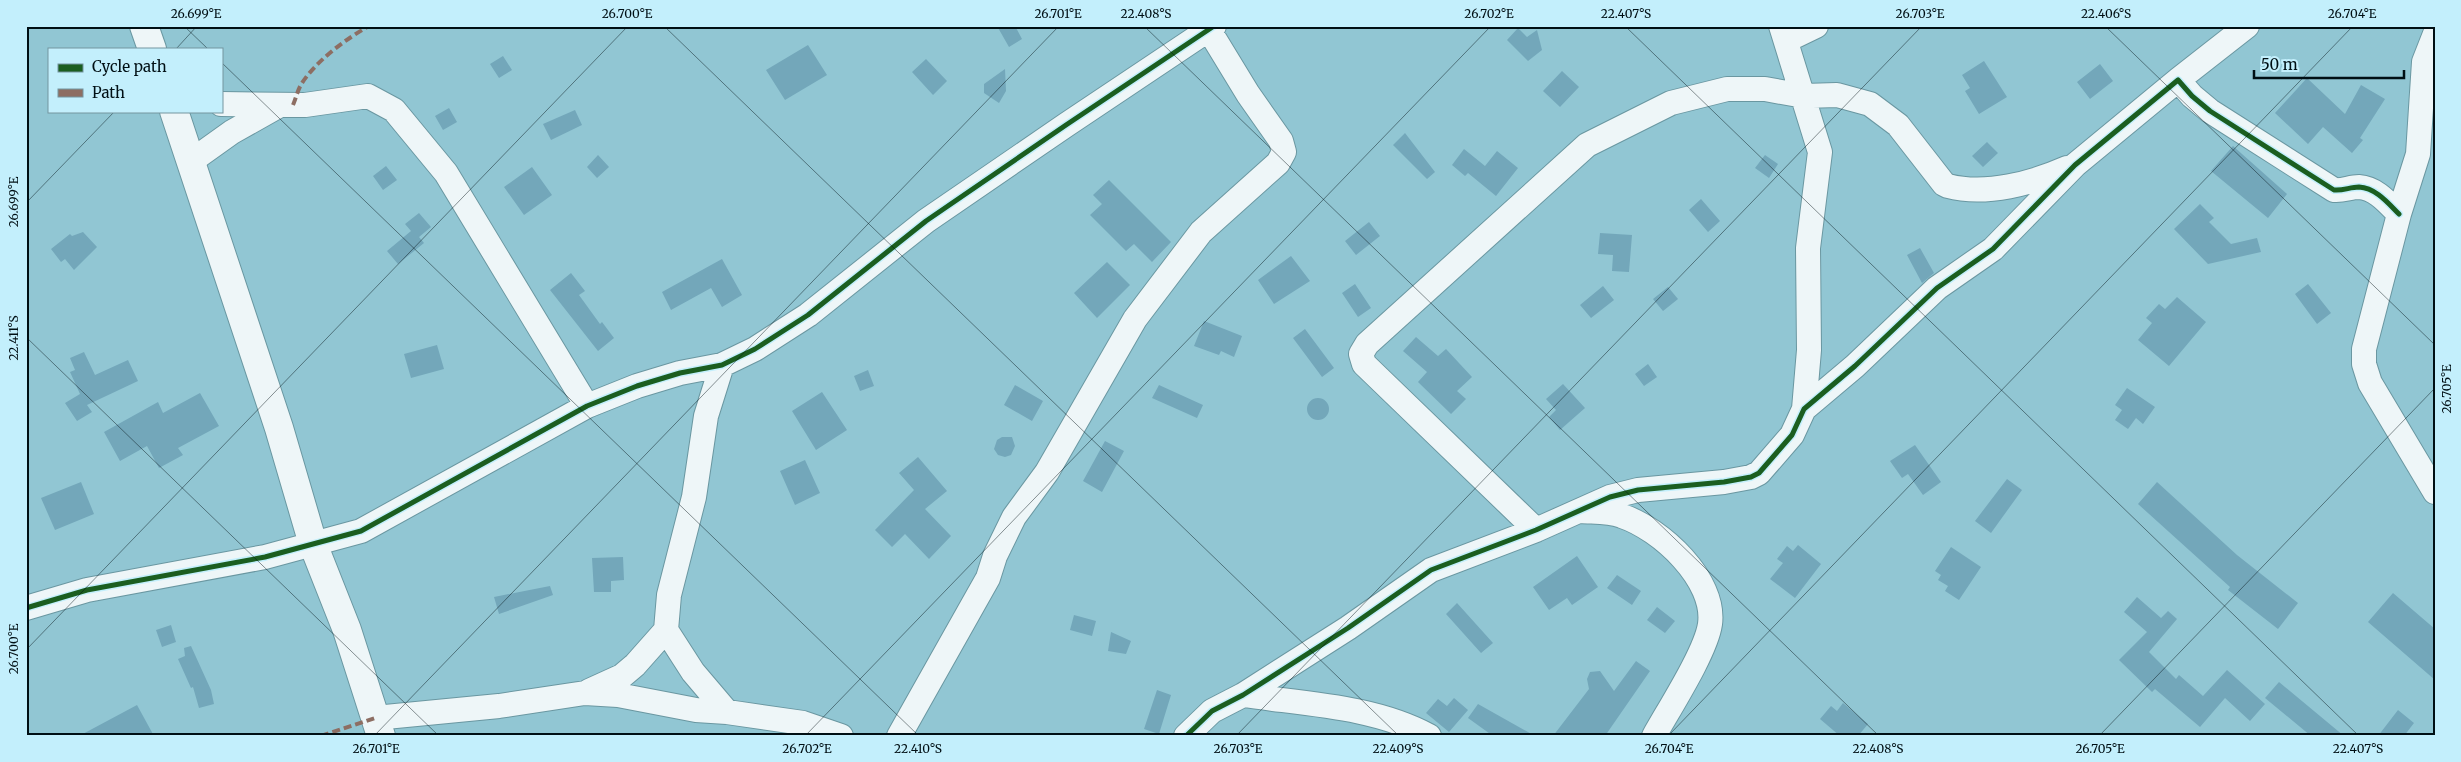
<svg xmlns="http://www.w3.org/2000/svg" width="2461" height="762" font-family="Merriweather,serif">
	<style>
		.building { fill: #73a7ba }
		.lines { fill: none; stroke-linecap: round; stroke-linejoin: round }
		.minor-casing { stroke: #6a97a1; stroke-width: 26 }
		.tertiary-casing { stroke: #6a97a1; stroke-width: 30 }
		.minor { stroke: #eef6f8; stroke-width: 24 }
		.tertiary { stroke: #eef6f8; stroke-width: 28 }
		.quiet { stroke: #8d6e63; stroke-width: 4; stroke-dasharray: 8 4; stroke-linecap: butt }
		.cycleway-casing { stroke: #c3effc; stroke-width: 8 }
		.cycleway { stroke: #1b5e20; stroke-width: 5 }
		.ticks { fill: none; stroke: #000f14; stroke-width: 1; stroke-opacity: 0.45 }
		.neatline { fill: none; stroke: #000f14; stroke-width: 2 }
		.ticks-label { font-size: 12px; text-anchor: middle; fill: #000f14 }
	</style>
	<rect width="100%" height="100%" fill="#91c6d3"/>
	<path class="building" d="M997 26H1015L1022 39 1009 47Z
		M1518 28 1527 37 1537 30 1542 50 1528 61 1507 40Z
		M808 45 827 75 785 100 766 70Z
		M503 56 512 70 499 78 490 64Z
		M926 59 947 81 933 95 912 72Z
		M1984 61 2007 97 1979 114 1965 91 1970 88 1962 75Z
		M2100 64 2113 81 2090 99 2077 82Z
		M1005 69 1006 91 999 103 984 93V84Z
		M1562 71 1579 87 1560 107 1543 91Z
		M2307 78 2345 114 2361 85 2385 99 2360 138 2363 140 2352 153 2323 127 2308 144 2275 113Z
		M449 108 457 122 443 130 435 116Z
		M575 110 582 125 551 140 543 124Z
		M1405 133 1435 172 1427 179 1393 145Z
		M1987 142 1998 153 1983 167 1972 156Z
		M2233 146 2287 194 2268 218 2211 171Z
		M1464 149 1485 166 1497 151 1518 168 1496 196 1468 173 1465 176 1452 165Z
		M598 155 609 167 597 178 587 167Z
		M1765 155 1778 164 1769 178 1755 168Z
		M386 166 397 180 383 190 373 176Z
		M532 167 552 195 524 215 504 187Z
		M1109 180 1171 242 1152 262 1134 244 1126 251 1090 215 1102 204 1093 195Z
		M1701 199 1720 221 1708 232 1689 210Z
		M2200 204 2214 218 2209 222 2231 244 2257 238 2261 252 2208 264 2174 229Z
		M419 213 431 227 419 237 424 243 398 264 387 251 411 231 405 224Z
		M1369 222 1380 236 1356 255 1345 241Z
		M83 232 97 247 74 270 65 259 61 262 51 249 70 234 72 236Z
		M1600 233 1632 235 1629 272 1612 271 1613 255 1598 254Z
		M1920 248 1934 273 1922 283 1907 255Z
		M1291 256 1310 281 1274 304 1258 280Z
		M722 259 742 295 722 307 711 288 671 310 662 292Z
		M1107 262 1130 285 1097 318 1074 293Z
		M571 273 585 291 579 295 600 324 602 322 614 338 598 351 550 290Z
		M1355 284 1371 308 1358 317 1342 293Z
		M2308 284 2331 313 2317 324 2295 294Z
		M1603 286 1614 300 1591 318 1580 305Z
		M1668 287 1678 299 1663 311 1653 299Z
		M2177 297 2206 322 2169 366 2138 340 2152 323 2146 318 2159 304 2165 309Z
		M1204 321 1242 336 1234 357 1221 351 1219 355 1194 346Z
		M1305 329 1334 368 1322 377 1293 338Z
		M1416 337 1438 356 1446 349 1472 377 1457 391 1466 399 1451 414 1418 382 1427 372 1403 351Z
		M437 345 444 369 411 378 404 354Z
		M84 352 95 375 128 360 138 381 87 405 92 412 77 421 65 403 80 394 70 372 75 370 70 358Z
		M1648 364 1657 377 1644 386 1635 374Z
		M868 370 874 386 860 391 854 376Z
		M1563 384 1585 408 1560 430 1549 417 1556 410 1546 399Z
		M1015 385 1043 401 1032 421 1004 405Z
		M1159 385 1203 405 1197 418 1152 398Z
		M2127 388 2155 407 2143 424 2136 418 2128 429 2115 420 2122 410 2115 405Z
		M822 392 847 430 816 450 792 411Z
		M200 393 219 426 178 448 183 455 159 468 147 446 120 461 104 432 158 402 163 413Z
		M1307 409a11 11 0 1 1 22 0a11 11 0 1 1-22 0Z
		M1002 437H1012L1015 446 1011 455 1005 457 998 455 994 449 997 440Z
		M1105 441 1124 451 1102 492 1083 481Z
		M1915 445 1941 482 1923 495 1908 474 1902 478 1890 461Z
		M918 457 947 491 925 509 951 536 929 559 905 534 892 547 875 530 914 490 899 473Z
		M805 460 820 493 795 505 780 471Z
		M2007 479 2022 490 1991 533 1975 521Z
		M81 482 94 514 55 530 41 498Z
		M2157 482 2237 555 2298 603 2278 629 2228 590 2230 587 2138 504Z
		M1798 545 1821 564 1795 598 1770 579 1783 563 1777 559 1787 546 1793 551Z
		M1951 547 1981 567 1959 600 1945 591 1948 586 1938 580 1941 575 1935 571Z
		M1577 556 1598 587 1572 605 1567 598 1549 610 1533 587Z
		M623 557 624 580 611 581V592H594L592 558Z
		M1617 575 1641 591 1632 605 1607 588Z
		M550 586 553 595 499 614 494 597Z
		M2393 593 2435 629V680L2368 622Z
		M2137 597 2161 618 2168 611 2177 619 2149 652 2176 679 2179 675 2203 696 2227 670 2265 704 2250 721 2225 698 2200 727 2155 689 2152 692 2119 660 2147 632 2124 612Z
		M1457 603 1493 643 1481 653 1446 614Z
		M1657 607 1675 621 1665 633 1647 620Z
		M1074 615 1096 621 1092 636 1070 630Z
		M171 625 176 642 162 647 156 630Z
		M1111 632 1131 641 1126 654 1108 651Z
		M191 646 211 690 214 704 199 708 193 687 191 688 178 659 185 656 184 648Z
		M1636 661 1650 671 1605 736H1553L1589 689 1587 679 1590 672 1600 671 1614 691Z
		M2279 682 2344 736H2311L2265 698Z
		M1157 690 1171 695 1159 734 1144 729Z
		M1454 698 1468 710 1449 732 1426 713 1438 699 1447 706Z
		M1843 703 1868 724 1858 736H1840L1820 719 1831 706 1837 711Z
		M1478 704 1535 736H1493L1468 718Z
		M137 705 154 736H79Z
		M2398 710 2414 723 2404 736H2378Z"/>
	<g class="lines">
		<defs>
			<path id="minor" d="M1781 26 1820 152 1808 248 1809 350 1804 409
				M2435 34 2424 62 2418 154 2399 214 2364 349V364L2370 383 2435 492
				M1787 40 1816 26
				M2178 80 2247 26
				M221 104 305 105 368 96 394 110 446 173 587 406
				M190 162 232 132 280 105
				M722 365 706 416 694 497 669 595 666 630 693 672 727 712
				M1581 511C1594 512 1610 511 1622 516 1661 529 1716 580 1710 624 1706 652 1669 709 1654 736
				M1536 530 1364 364 1361 354 1367 344 1587 145 1671 103 1727 89H1765L1804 96 1837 95 1870 104 1898 125 1944 184 1948 186C1986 196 2033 183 2067 168
				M26 608 87 590 265 557 361 531 587 406 637 386 680 373 722 365 755 349 808 315 926 221 1066 125 1214 26
				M589 691 622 676 635 665 666 630
				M1243 695C1304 704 1374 706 1429 736
				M375 718 499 706 585 693 618 695 696 710 727 712 803 723 841 736
				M899 736 988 578 995 556 1014 517 1047 472 1135 319 1201 232 1278 163 1284 152 1281 141 1248 94 1209 30
				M1186 736 1212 711 1243 695 1348 628 1431 570 1536 530 1610 497 1638 490 1724 482 1751 477 1759 473 1792 435 1804 409 1855 366 1937 288 1993 249 2075 165 2178 80 2192 96 2210 111 2334 190C2343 191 2350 187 2359 187 2376 188 2388 203 2399 214"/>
			<path id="tertiary" d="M144 26 152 49
				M174 111 279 428 313 544 347 630 381 736"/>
		</defs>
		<use href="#minor" class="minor-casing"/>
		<use href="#tertiary" class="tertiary-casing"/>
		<use href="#minor" class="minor"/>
		<use href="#tertiary" class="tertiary"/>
		<path class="quiet" d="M293 105C296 98 298 89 302 83 317 60 346 39 369 26
			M321 736 375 718"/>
		<defs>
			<path id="cycleway" d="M26 608 87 590 265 557 361 531 587 406 637 386 680 373 722 365 755 349 808 315 926 221 1066 125 1214 26
				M1186 736 1212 711 1243 695 1348 628 1431 570 1536 530 1610 497 1638 490 1724 482 1751 477 1759 473 1792 435 1804 409 1855 366 1937 288 1993 249 2075 165 2178 80 2192 96 2210 111 2334 190C2343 191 2350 187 2359 187 2376 188 2388 203 2399 214"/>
		</defs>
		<use href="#cycleway" class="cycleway-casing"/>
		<use href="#cycleway" class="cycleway"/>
	</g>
	<path class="ticks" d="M184 26 208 49M664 26 1399 736M1144 26 1879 736M1625 26 2359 736M2105 26 2435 345M176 49 197 26M221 62 919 736M26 203 115 111M26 337 439 736M26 650 628 26M374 736 1059 26M805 736 1491 26M1236 736 1922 26M1668 736 2353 26M2099 736 2435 388"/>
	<rect width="2461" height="762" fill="none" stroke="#c3effc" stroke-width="55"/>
	<rect x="48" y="48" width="175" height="65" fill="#c3effc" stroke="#75959f"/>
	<rect x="58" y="64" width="25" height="8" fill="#1b5e20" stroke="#75959f"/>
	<text x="92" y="72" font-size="15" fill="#000f14">Cycle path</text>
	<rect x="58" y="89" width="25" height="8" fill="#8d6e63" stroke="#75959f"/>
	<text x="92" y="98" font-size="15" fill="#000f14">Path</text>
	<path d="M2254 70v8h150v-8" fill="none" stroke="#000f14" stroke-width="2.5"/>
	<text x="2261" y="70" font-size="15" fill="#000f14" stroke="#c3effc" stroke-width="4" paint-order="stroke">50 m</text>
	<rect x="28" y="28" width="2406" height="706" class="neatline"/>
	<g class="ticks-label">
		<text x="196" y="18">26.699°E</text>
		<text x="627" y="18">26.700°E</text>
		<text x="1058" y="18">26.701°E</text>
		<text x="1146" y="18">22.408°S</text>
		<text x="1489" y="18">26.702°E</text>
		<text x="1626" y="18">22.407°S</text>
		<text x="1920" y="18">26.703°E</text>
		<text x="2106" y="18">22.406°S</text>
		<text x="2352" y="18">26.704°E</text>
		<text transform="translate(14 202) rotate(-90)" y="4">26.699°E</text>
		<text transform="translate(14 338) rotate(-90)" y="4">22.411°S</text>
		<text transform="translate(2447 389) rotate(-90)" y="4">26.705°E</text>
		<text transform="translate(14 649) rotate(-90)" y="4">26.700°E</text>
		<text x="376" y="753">26.701°E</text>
		<text x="807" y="753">26.702°E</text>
		<text x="918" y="753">22.410°S</text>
		<text x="1238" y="753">26.703°E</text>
		<text x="1398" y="753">22.409°S</text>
		<text x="1669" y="753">26.704°E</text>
		<text x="1878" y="753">22.408°S</text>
		<text x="2100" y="753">26.705°E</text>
		<text x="2358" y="753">22.407°S</text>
	</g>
</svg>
